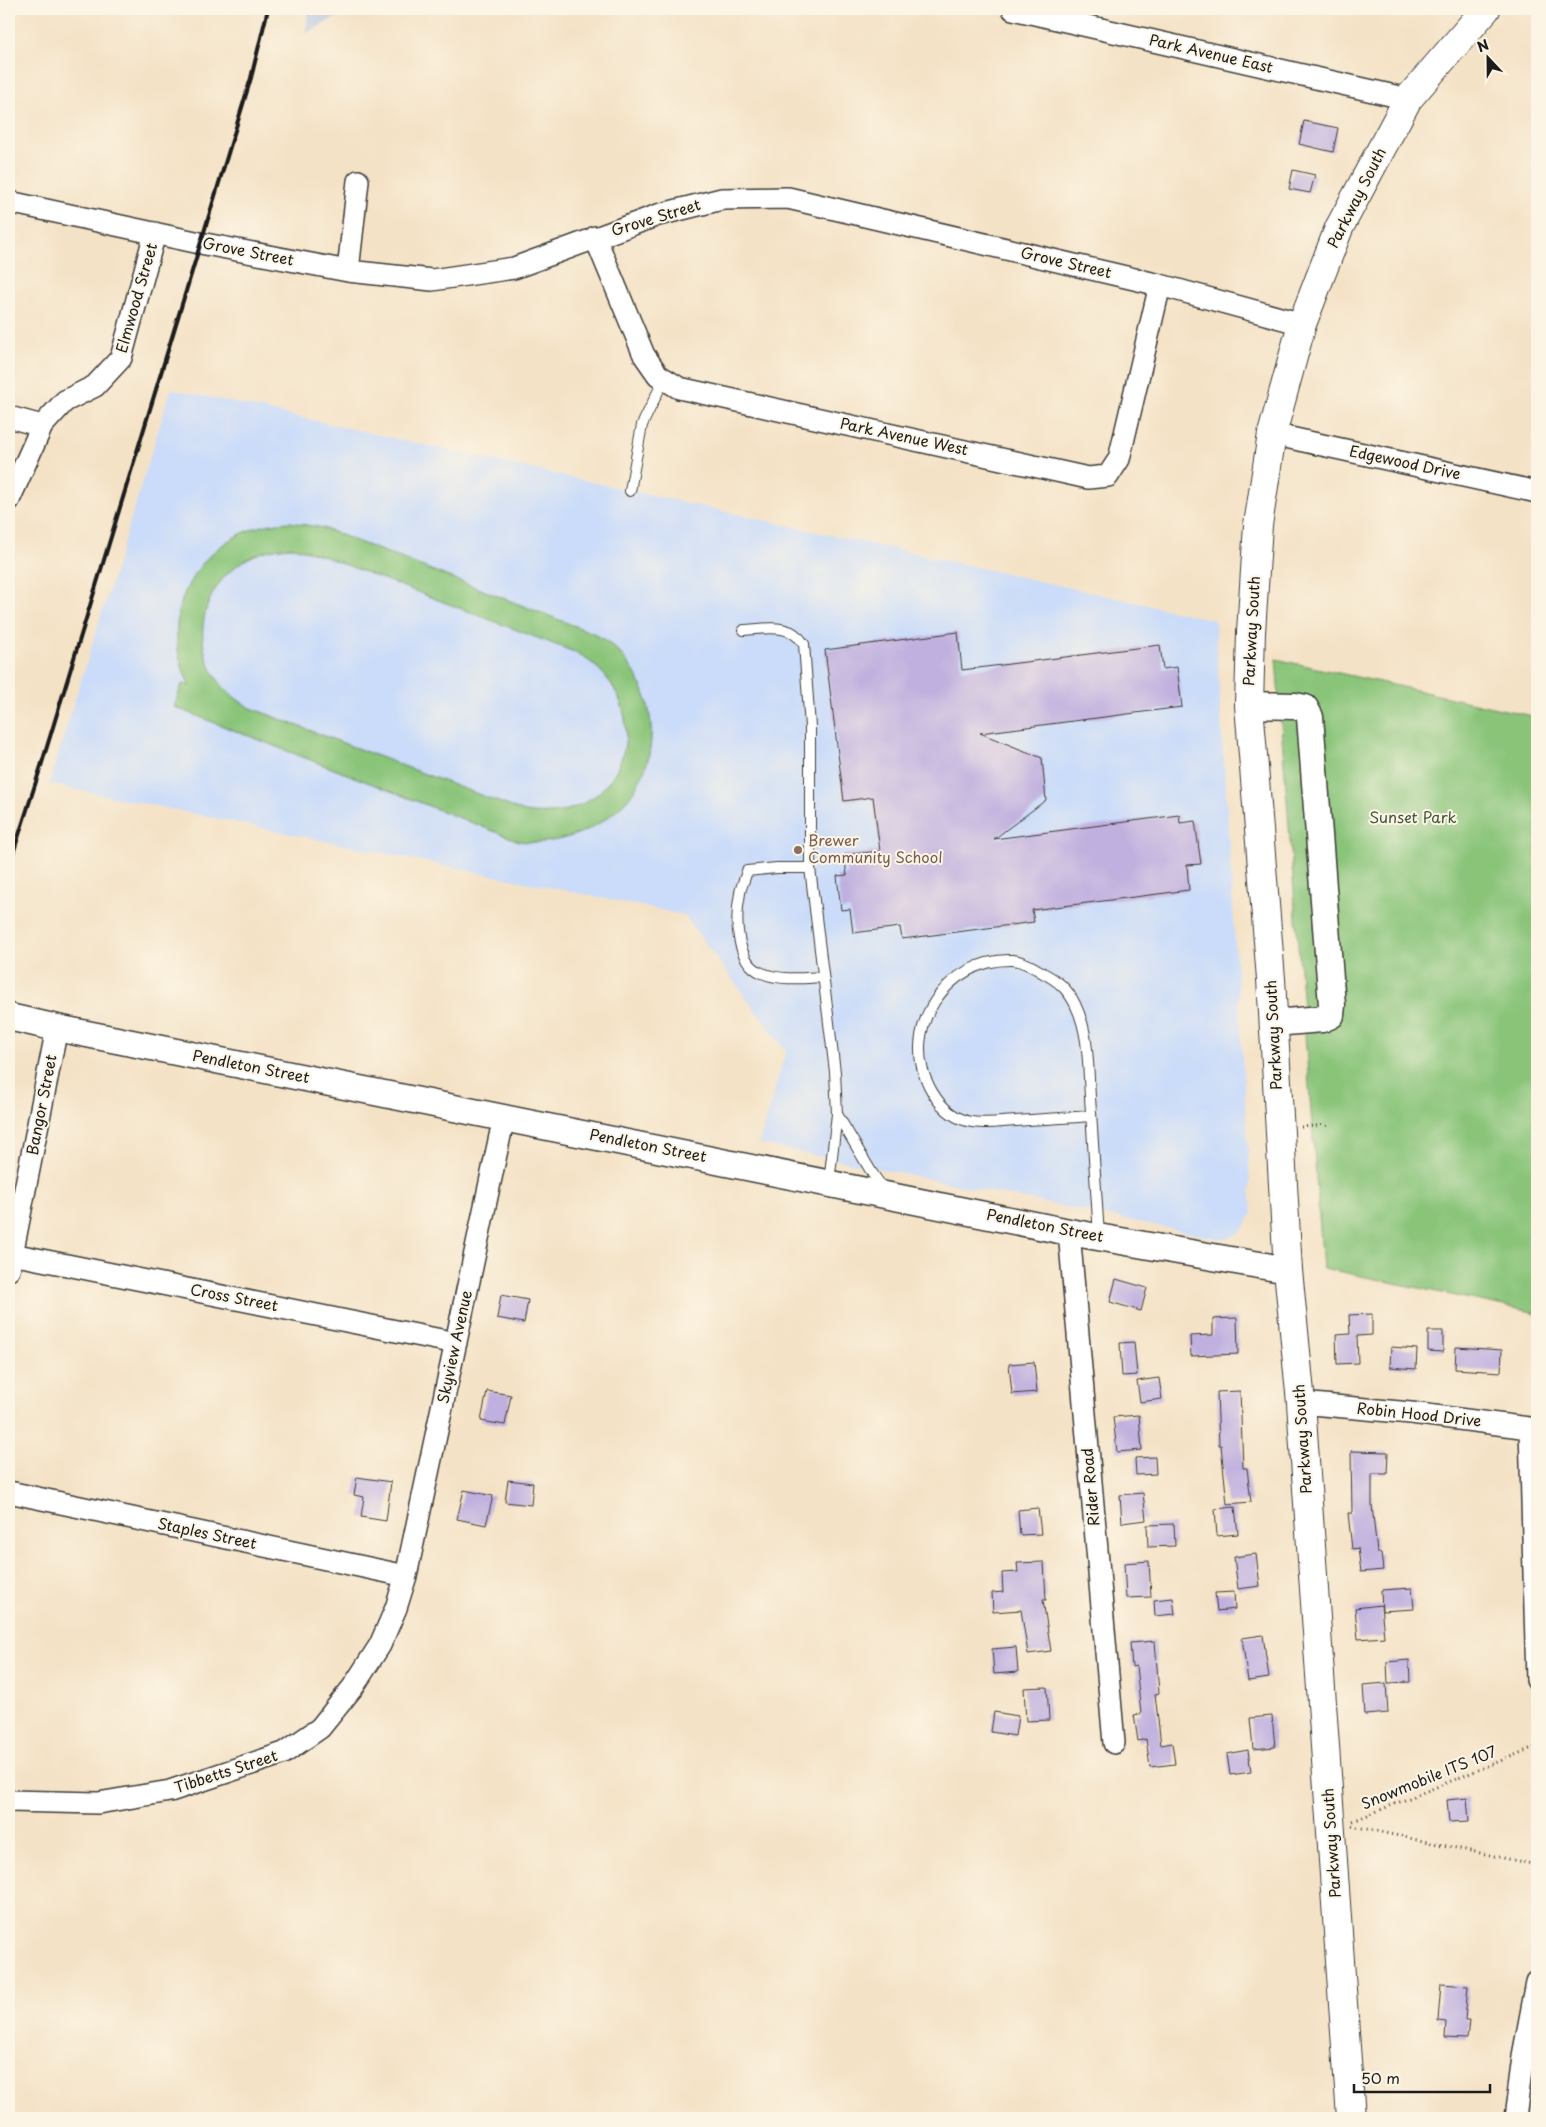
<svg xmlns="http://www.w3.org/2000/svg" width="1546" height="2127" font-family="'Playpen Sans',sans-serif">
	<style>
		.built { fill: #cadcf9 }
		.industrial { fill: #b7c5de }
		.green { fill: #89c479; stroke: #52704a; fill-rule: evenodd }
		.building { fill: #c0b0df }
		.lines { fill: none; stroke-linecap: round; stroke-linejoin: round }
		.service-casing { stroke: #3c3a36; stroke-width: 12 }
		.minor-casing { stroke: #3c3a36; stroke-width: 24 }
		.tertiary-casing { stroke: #3c3a36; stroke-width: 29 }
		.secondary-casing { stroke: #3c3a36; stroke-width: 30 }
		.path { stroke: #3c3a36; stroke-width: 3; stroke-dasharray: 1 4; stroke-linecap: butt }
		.service { stroke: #fff; stroke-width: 10 }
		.minor { stroke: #fff; stroke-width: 21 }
		.tertiary { stroke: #fff; stroke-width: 26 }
		.secondary { stroke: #fff; stroke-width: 28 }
		.rail { stroke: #1c1c1c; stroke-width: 4 }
		.education-dot { fill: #8d6e63; stroke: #fcf5e5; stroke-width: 2 }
		.labels { text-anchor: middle; stroke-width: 4; stroke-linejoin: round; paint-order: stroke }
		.street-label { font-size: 15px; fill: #1c1c1c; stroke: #fcf5e5 }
		.park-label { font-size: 15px; fill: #42573d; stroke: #fcf5e5 }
		.education-label { font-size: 15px; fill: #785e54; stroke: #fcf5e5; text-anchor: start }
	</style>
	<rect width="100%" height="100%" fill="#fcf5e5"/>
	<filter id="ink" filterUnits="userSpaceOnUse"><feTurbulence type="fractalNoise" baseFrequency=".02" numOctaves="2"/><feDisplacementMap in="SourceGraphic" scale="10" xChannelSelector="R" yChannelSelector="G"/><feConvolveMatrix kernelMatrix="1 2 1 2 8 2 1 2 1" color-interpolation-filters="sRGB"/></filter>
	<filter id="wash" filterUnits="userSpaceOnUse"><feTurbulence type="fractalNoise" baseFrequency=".0096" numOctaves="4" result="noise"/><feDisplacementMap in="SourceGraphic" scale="20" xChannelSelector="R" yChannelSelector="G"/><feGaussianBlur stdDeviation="1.12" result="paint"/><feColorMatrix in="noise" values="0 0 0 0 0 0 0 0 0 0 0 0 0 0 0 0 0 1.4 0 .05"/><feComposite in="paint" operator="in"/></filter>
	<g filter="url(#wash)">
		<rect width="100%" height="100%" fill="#f4e2c6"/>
		<path class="built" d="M171 389 1215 620 1252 1214 1241 1232 1225 1240 759 1144 786 1051 684 915 49 784Z"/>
		<path class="industrial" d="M309 9H352L305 34Z"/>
		<path class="green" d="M290 522 323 528 593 633C640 657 662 717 646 766 630 817 569 849 519 841L174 707 182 684 190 686C150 609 205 525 290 522ZM293 547 315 553 577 653C667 705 623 828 525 812L251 708C167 663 200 549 293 547Z
			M1276 659 1537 717V1313L1323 1268Z"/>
		<g id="blocks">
			<path class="building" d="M1304 121 1338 128 1333 152 1299 144Z
				M1293 170 1315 175 1310 193 1289 189Z
				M958 632 962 670 1160 645 1163 669 1177 667 1182 707 980 733 1042 758 1046 800 994 839 1179 815 1180 823 1195 821 1201 864 1187 865 1189 890 1032 910 1034 922 902 939 900 927 853 933 850 909 841 910 837 876 847 875 844 855 880 851 873 797 844 801 825 650Z
				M1116 1279 1147 1288 1141 1311 1110 1302Z
				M501 1295 528 1300 524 1323 497 1318Z
				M1372 1314V1335L1357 1336 1358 1363 1337 1364 1336 1335 1350 1334 1349 1315Z
				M1237 1318 1238 1354 1191 1356 1190 1336 1213 1335V1319Z
				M1428 1331H1443V1352L1428 1351Z
				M1134 1342 1137 1375 1122 1376 1120 1343Z
				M1391 1347 1417 1349 1416 1369 1390 1367Z
				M1456 1347 1502 1350 1501 1372 1455 1369Z
				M1034 1362 1037 1392 1012 1394 1009 1364Z
				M1159 1378 1162 1399 1140 1402 1137 1381Z
				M487 1391 511 1395 505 1425 481 1421Z
				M1240 1391 1243 1468H1247L1251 1502 1227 1504 1221 1445H1219L1217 1392Z
				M1139 1415 1142 1450 1117 1452 1113 1417Z
				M1351 1451 1388 1452 1387 1474H1372V1505L1377 1553H1381L1383 1570 1361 1572 1358 1548 1352 1549 1348 1513H1352Z
				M1155 1457 1156 1474 1136 1475 1135 1458Z
				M357 1477 391 1482 386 1521 361 1517 364 1497 354 1495Z
				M508 1480 533 1483 531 1505 505 1502Z
				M464 1490 493 1496 486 1525 457 1519Z
				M1143 1493 1146 1520 1122 1523 1120 1495Z
				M1235 1507 1238 1534 1217 1536 1215 1509Z
				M1038 1508 1041 1534 1020 1535 1018 1510Z
				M1174 1524 1175 1546 1148 1547 1147 1525Z
				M1256 1554 1260 1586 1238 1589 1234 1557Z
				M1149 1561 1151 1597 1126 1598 1124 1563Z
				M1044 1562 1046 1600H1043L1051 1651 1028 1654 1021 1610 993 1612 992 1593 1003 1592 1002 1573 1018 1572 1017 1563Z
				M1412 1588 1414 1609 1382 1611 1381 1590Z
				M1234 1592 1235 1609 1217 1611 1215 1593Z
				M1173 1598 1175 1614 1155 1616 1154 1600Z
				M1381 1605 1384 1637 1358 1639 1355 1608Z
				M1263 1635 1269 1678 1248 1681 1242 1638Z
				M1155 1641 1159 1693 1155 1694 1161 1745 1172 1743 1175 1764 1150 1767 1146 1739 1138 1741 1134 1715 1141 1714 1136 1666 1132 1667 1130 1643Z
				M1016 1647 1018 1672 994 1674 992 1649Z
				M1409 1660 1410 1682 1388 1683 1387 1662Z
				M1386 1683 1388 1713 1365 1715 1363 1685Z
				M1047 1687 1049 1720 1026 1721 1024 1688Z
				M994 1712 1018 1716 1015 1736 991 1732Z
				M1272 1716 1275 1747 1253 1749 1250 1718Z
				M1248 1750 1251 1772 1230 1775 1227 1754Z
				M1467 1798 1469 1821 1449 1822 1447 1800Z
				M1441 1984 1468 1986 1465 2020H1469L1467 2039 1445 2038 1446 2022 1438 2021Z"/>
		</g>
	</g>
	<g filter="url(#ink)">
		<use href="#blocks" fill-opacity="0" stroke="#3c3a36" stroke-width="1"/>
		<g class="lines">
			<defs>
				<path id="service" d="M630 491 642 425 664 379
					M744 630C766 629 790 622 804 644L810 727V868L835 1072 837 1114 829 1182
					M810 868H777L747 871C745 879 741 886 740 893 735 918 735 962 762 973 781 981 804 978 823 977
					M837 1114 872 1173 884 1190
					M1091 1116C1066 1118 1041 1119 1016 1121 1000 1122 982 1125 967 1121 949 1116 937 1102 929 1086 899 1028 948 958 1012 960 1024 961 1034 967 1043 973 1058 981 1067 988 1075 1004 1089 1032 1088 1066 1090 1097 1093 1143 1096 1190 1099 1236"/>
				<path id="minor" d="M1013 9 1408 99
					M9 202 200 243 348 271 432 280 514 268 658 215 722 199 788 198 1160 285 1302 324
					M595 237 644 355 658 375 679 388 1088 478 1108 476 1119 459 1160 285
					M348 271 358 181
					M9 417 42 426
					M1272 434 1537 492
					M9 500 42 426 65 401 95 386 121 358 155 233
					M1069 1232 1114 1743
					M12 1254 456 1343
					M9 1270 57 1028
					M1301 1403 1411 1413 1537 1429
					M1530 1428 1537 1680
					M9 1492 406 1576
					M9 1801 98 1803 170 1791 284 1753 320 1728 353 1687 380 1645 396 1608 406 1576 504 1117
					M1515 2118 1523 2056 1537 1982"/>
				<path id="tertiary" d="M1249 705 1295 706 1305 708 1310 717 1332 1005 1331 1015 1322 1019 1274 1023
					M9 1017 57 1028 1069 1232 1288 1270"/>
				<path id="secondary" d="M1351 2118 1301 1403 1288 1270 1271 979 1249 705 1251 632 1258 525 1272 434 1302 324 1339 228 1408 99 1486 9"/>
			</defs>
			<use href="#service" class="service-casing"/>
			<use href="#minor" class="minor-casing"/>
			<use href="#tertiary" class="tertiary-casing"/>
			<use href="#secondary" class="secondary-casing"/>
			<path class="path" d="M1301 1127 1329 1125
				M1353 1821 1537 1746
				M1352 1826 1537 1865"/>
			<use href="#service" class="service"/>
			<use href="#minor" class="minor"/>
			<use href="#tertiary" class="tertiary"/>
			<use href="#secondary" class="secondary"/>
			<path class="rail" d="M9 866 42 763 251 78 268 9"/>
		</g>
	</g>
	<circle class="education-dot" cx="798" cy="850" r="5"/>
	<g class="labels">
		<g class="street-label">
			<text transform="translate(1211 54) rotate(13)" y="5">Park Avenue East</text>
			<text transform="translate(1357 198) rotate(-63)" y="5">Parkway South</text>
			<text transform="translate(656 218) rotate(-17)" y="5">Grove Street</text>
			<text transform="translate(248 252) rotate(11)" y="5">Grove Street</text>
			<text transform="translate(1066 263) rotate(13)" y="5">Grove Street</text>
			<text transform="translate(137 298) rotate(-74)" y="5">Elmwood Street</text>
			<text transform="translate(904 437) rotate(12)" y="5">Park Avenue West</text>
			<text transform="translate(1405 463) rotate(12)" y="5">Edgewood Drive</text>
			<text transform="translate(1252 631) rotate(-87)" y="5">Parkway South</text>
			<text transform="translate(1274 1035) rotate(-93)" y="5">Parkway South</text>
			<text transform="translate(251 1067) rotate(11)" y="5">Pendleton Street</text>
			<text transform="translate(42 1105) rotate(-79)" y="5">Bangor Street</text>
			<text transform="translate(648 1146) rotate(11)" y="5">Pendleton Street</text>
			<text transform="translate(1045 1226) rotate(11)" y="5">Pendleton Street</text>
			<text transform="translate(234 1298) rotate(11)" y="5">Cross Street</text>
			<text transform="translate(455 1347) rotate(-78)" y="5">Skyview Avenue</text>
			<text transform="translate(1419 1415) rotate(6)" y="5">Robin Hood Drive</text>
			<text transform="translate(1303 1439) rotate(-94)" y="5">Parkway South</text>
			<text transform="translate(1091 1487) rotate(-95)" y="5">Rider Road</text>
			<text transform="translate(207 1534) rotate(12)" y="5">Staples Street</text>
			<text transform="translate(226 1772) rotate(-18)" y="5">Tibbetts Street</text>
			<text transform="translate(1429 1778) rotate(-22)" y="5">Snowmobile ITS 107</text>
			<text transform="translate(1332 1843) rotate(-94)" y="5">Parkway South</text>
		</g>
		<g class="park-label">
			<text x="1413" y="823">Sunset Park</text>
		</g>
		<g class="education-label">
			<text x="808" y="846">Brewer<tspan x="808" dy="17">Community School</tspan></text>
		</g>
	</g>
	<rect width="1546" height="2127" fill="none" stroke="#fcf5e5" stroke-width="30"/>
	<g transform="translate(1488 58) rotate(338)" stroke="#fcf5e5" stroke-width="4" paint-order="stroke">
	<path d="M0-4L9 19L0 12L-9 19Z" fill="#1c1c1c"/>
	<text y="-8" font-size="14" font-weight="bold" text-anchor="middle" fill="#1c1c1c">N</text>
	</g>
	<path d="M1354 2084v8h136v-8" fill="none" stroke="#1c1c1c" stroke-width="2.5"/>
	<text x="1361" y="2084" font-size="15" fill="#1c1c1c" stroke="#fcf5e5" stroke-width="4" paint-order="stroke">50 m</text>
</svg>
